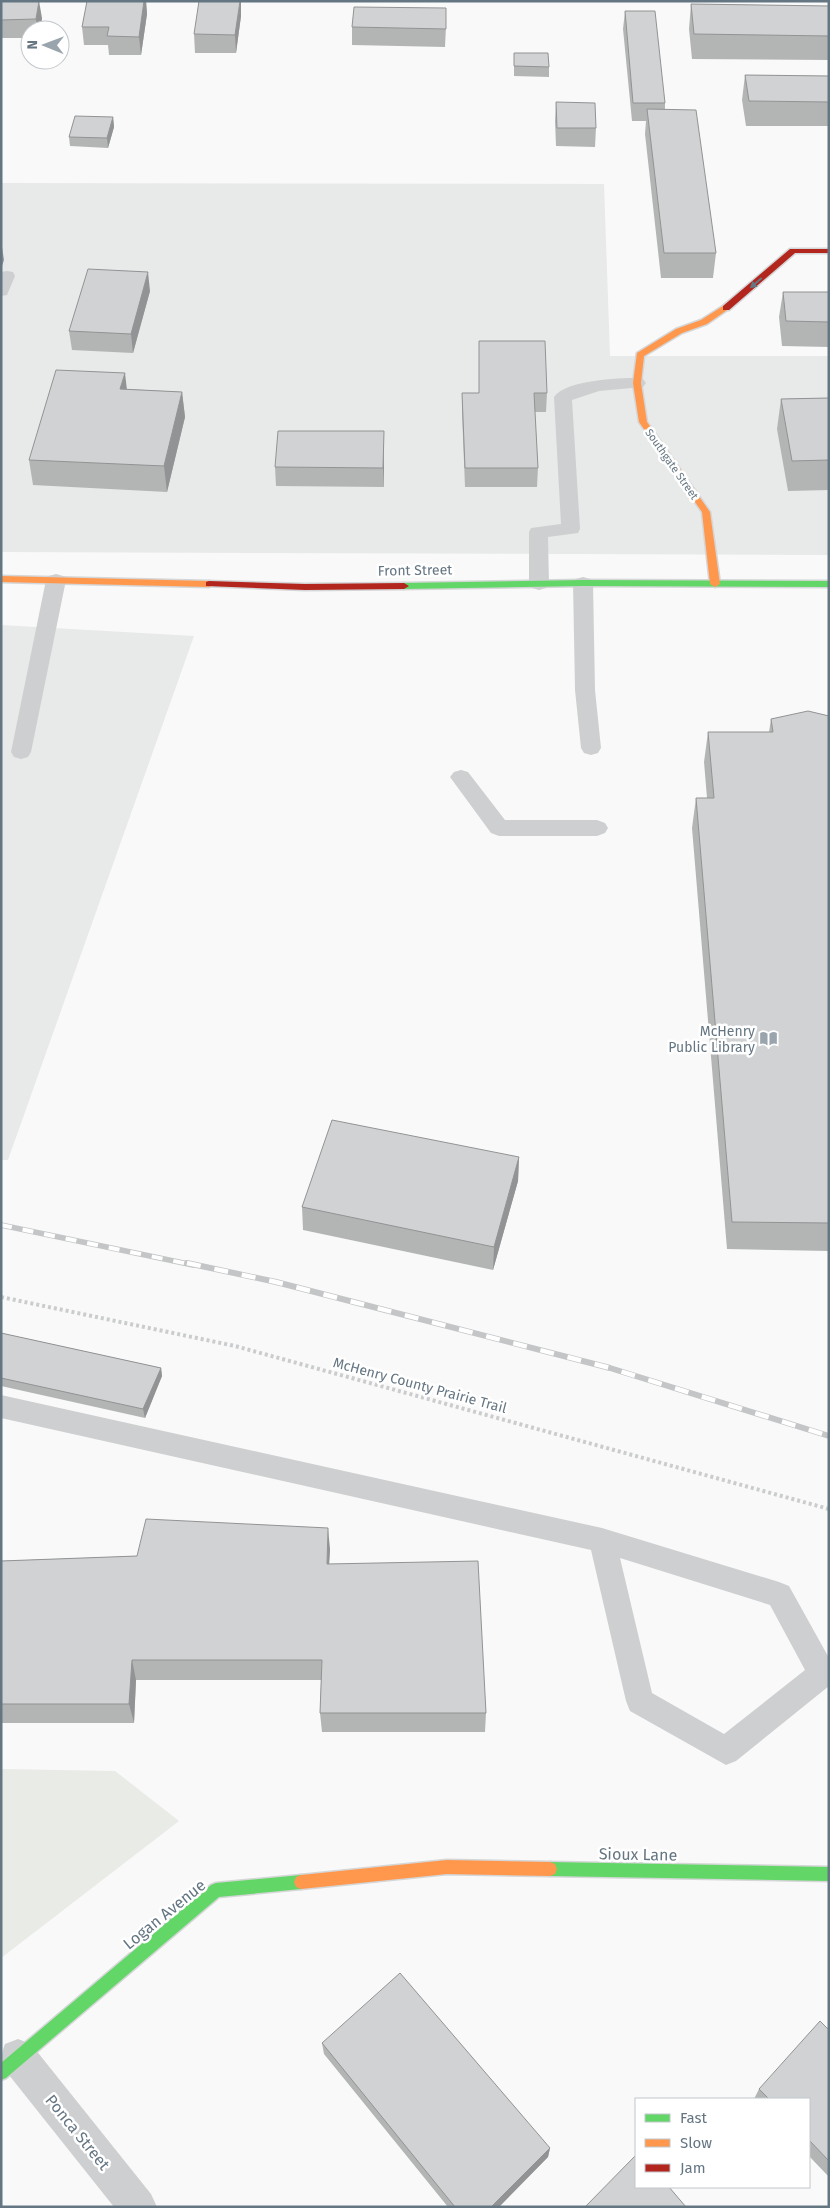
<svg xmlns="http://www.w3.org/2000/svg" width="830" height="2208" font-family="'Fira Sans',sans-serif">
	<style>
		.built { fill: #e8e9e9 }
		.green { fill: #e8ebe6 }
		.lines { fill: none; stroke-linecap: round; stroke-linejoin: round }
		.fast-casing { stroke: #d5d6d7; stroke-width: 3 }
		.slow-casing { stroke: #d5d6d7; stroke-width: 3 }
		.jam-casing { stroke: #d5d6d7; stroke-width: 3 }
		.path { stroke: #cbcccd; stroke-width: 4; stroke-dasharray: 3 3; stroke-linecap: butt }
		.lane { fill: #cecfd0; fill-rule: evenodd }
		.street { fill: #cecfd0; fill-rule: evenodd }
		.fast { fill: #63d668; fill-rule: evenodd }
		.slow { fill: #ff974d; fill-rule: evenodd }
		.jam { fill: #b3261e; fill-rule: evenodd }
		.rail-far1-casing { stroke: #c3c5c6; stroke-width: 5.5 }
		.rail-casing { stroke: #c3c5c6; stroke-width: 6 }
		.rail-far1 { stroke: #fff; stroke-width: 4; stroke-dasharray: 11; stroke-linecap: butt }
		.rail { stroke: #fff; stroke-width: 4.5; stroke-dasharray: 14; stroke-linecap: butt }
		.wall { fill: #b3b5b5 }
		.shaded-wall { fill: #929394 }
		.building { fill: #d0d2d3; stroke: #929394 }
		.oneway { fill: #657683 }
		.labels { text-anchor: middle; stroke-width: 5; stroke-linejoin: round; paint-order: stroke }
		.far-street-label { font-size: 11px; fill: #657683; stroke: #fff }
		.street-label { font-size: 14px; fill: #657683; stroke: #fff }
		.poi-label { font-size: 14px; fill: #657683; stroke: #fff; text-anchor: end }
		.near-street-label { font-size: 16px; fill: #657683; stroke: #fff }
	</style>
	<rect width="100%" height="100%" fill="#f9f9f9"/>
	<path class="built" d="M1 183 604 184 610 356H829V555L1 552Z
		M1 625 194 636 8 1160H1Z"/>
	<path class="green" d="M1 1769 115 1771 179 1821 1 1958Z"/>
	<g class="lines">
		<defs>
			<path id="fast" d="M583 580 829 581V587L583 586 404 589 399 586 404 583Z
				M550 1862 829 1867V1881L550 1876 545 1874 543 1869 545 1864Z
				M301 1875 306 1877 308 1882 306 1887 301 1889 219 1897 6 2078 1 2080V2063L211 1885 216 1883Z"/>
			<path id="slow" d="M723 306 730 308 707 324 682 333 644 356 641 383 647 422 710 512 720 584 715 587 710 584 702 512 639 422 633 383 637 353 676 329 701 320Z
				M1 576 209 581 214 584 209 587 1 582Z
				M447 1860 550 1862 555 1864 557 1869 555 1874 550 1876 447 1874 301 1889 296 1887 294 1882 296 1877 301 1875Z"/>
			<path id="jam" d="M790 249H829V253H795L729 310H723V306Z
				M209 581 305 584 404 583 409 586 404 589 305 590 206 586V582Z"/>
		</defs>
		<use href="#fast" class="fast-casing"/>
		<use href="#slow" class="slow-casing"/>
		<use href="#jam" class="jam-casing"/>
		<path class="path" d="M1 1297 235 1346 829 1509"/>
		<path class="lane" d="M7 271 13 272 15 276 7 295 1 296V272Z
			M637 378 643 379 646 383 643 387 599 391 572 400 580 529 578 533 548 537 549 584 546 588 539 590 532 588 529 584V532L531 528 561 524 554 397C566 380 618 378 637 378Z
			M56 574 63 576 66 580 31 752 28 757 21 759 14 757 11 752 46 580 49 576Z
			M583 577 590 579 593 583 595 690 601 748 598 753 591 755 584 753 581 748 575 690 573 583 576 579Z
			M461 770 468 772 505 820H597L605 823 608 828 605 833 597 836H499L491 833 450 777 454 772Z
			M1 1395 602 1528 779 1582 789 1586 829 1658V1686L736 1761 726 1765 630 1711 626 1701 591 1550 1 1418ZM620 1558 770 1605 805 1670 724 1734 652 1693Z"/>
		<path class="street" d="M18 2039 31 2044 151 2194 157 2207H114L5 2070C1 2060 1 2054 5 2044Z"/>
		<use href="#fast" class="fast"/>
		<use href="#slow" class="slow"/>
		<use href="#jam" class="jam"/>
		<defs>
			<path id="rail-far1" d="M1 1225 193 1265"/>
			<path id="rail" d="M187 1263 276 1282 610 1368 829 1436"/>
		</defs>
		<use href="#rail-far1" class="rail-far1-casing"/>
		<use href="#rail" class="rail-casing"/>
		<use href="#rail-far1" class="rail-far1"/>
		<use href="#rail" class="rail"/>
	</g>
	<path class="wall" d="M1 1 42 18 40 30H30V38H1Z
		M87 1H146L147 14 141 55H109L108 45H84L82 27Z
		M691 4 829 6V60L692 59 689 29Z
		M625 11 665 103V109L716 253 713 278H661L645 134 646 121H632L623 29Z
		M241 16 236 53H195L194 34Z
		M446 26 445 47 352 45V27Z
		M514 53 549 67V77L514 76Z
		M745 75 829 76V126H746L742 100Z
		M556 102 596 128 595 147 556 146 555 121Z
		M113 117 114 127 108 148 70 146 69 137Z
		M150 291 133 353 72 350 69 331Z
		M783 292H829V347L782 346 779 317Z
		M479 341 547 393 546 412H535L538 468 537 487H465L462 412V393H479Z
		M127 389 182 392 185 417 167 492 33 485 29 460Z
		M829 398V490L788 491 777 429 781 399Z
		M384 450V487L276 486 275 467Z
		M829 716V1251L727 1249 692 828 696 798H707L704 762 708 732H769L771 719Z
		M519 1157 518 1181 493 1270 303 1230 302 1207Z
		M1 1333 161 1368 162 1376 145 1418 1 1386Z
		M330 1549 329 1564 486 1713 485 1732H322L320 1713 321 1680H136L134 1723H1V1561Z
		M829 2030V2177L809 2156V2099H754L759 2089Z
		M322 2043 550 2148 548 2157 499 2207H448L324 2054Z"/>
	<path class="shaded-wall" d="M39 1 42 18 40 30H37L36 19Z
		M144 1H146L147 14 141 55 139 37Z
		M240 1H241V16L236 53 235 35Z
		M113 117 114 127 108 148 107 138Z
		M1 241 4 260 1 269Z
		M148 272 150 291 133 353 131 334Z
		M125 373 128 399 120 389Z
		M182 392 185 417 167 492 164 466Z
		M384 431V487L383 468Z
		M519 1157 518 1181 493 1270 494 1247Z
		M161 1368 162 1376 145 1418 143 1409Z
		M328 1528 330 1549 328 1584 327 1564Z
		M132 1660 136 1680 134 1723 129 1704Z
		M550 2148 548 2157 499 2207H491Z"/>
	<path class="building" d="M1 1H39L36 19 1 20Z
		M87 1H144L139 37 107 36 109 27H82Z
		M199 1H240L235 35 194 34Z
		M691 4 829 6V36L694 34Z
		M354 7 446 8V29L352 27Z
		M625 11H655L665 103H633Z
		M514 53H548L549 67 514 66Z
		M745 75 829 76V102L749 101Z
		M556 102 595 103 596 128H557Z
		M647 109 696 110 716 253H664Z
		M75 116 113 117 107 138 69 137Z
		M88 269 148 272 131 334 69 331Z
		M783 292H829V322L786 321Z
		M479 341H545L547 393H534L538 468H465L462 393H479Z
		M56 370 125 373 120 389 182 392 164 466 29 460Z
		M829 398V460L792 461 781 399Z
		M278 431H384L383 468 275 467Z
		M808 711 829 716V1223L732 1222 696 798H714L708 732H773L771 719Z
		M332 1120 519 1157 494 1247 302 1207Z
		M1 1333 161 1368 143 1409 1 1378Z
		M146 1519 328 1528 327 1564 478 1561 486 1713H320L322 1660H132L129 1704H1V1561L137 1556Z
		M400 1973 550 2148 491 2207H455L322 2043Z
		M820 2021 829 2030V2161L809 2140V2099H769L759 2089Z
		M636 2155V2187H669L686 2207H585Z"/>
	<defs><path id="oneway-solid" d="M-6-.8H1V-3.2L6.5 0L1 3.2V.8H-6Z" transform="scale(1.25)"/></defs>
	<use class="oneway" href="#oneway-solid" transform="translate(756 283) rotate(139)"/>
	<defs>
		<symbol id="library-bare" viewBox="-9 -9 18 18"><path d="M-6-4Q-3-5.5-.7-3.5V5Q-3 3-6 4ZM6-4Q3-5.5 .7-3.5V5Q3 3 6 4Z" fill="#99a4ac" stroke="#fff" stroke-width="2.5" paint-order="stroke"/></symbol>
	</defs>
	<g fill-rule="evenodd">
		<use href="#library-bare" x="756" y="1026" width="25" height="25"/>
	</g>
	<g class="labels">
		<g class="far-street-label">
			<text transform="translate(672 464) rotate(55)" y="4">Southgate Street</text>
		</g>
		<g class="street-label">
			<text transform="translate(415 570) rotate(-1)" y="5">Front Street</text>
			<text transform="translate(420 1385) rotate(15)" y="5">McHenry County Prairie Trail</text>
		</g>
		<g class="poi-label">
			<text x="755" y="1036">McHenry<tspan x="755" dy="16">Public Library</tspan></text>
		</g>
		<g class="near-street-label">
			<text transform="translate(638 1854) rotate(1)" y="6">Sioux Lane</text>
			<text transform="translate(164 1914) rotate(-39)" y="6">Logan Avenue</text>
			<text transform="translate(78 2132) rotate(51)" y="6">Ponca Street</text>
		</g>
	</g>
	<rect width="830" height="2208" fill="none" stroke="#657683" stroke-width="5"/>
	<rect x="635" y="2098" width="175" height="90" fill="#ffffff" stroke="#c1c8cd"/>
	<rect x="645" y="2114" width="25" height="8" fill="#63d668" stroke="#c1c8cd"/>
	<text x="680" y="2123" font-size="15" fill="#657683">Fast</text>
	<rect x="645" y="2139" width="25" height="8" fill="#ff974d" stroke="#c1c8cd"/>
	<text x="680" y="2148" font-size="15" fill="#657683">Slow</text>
	<rect x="645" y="2164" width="25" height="8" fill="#b3261e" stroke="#c1c8cd"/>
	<text x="680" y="2173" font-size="15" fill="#657683">Jam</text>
	<g transform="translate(45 45) rotate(271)"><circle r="24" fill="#ffffff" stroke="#c1c8cd"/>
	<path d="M0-4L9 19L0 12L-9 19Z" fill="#99a4ac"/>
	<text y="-8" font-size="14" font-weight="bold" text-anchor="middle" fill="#657683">N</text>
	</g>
</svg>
